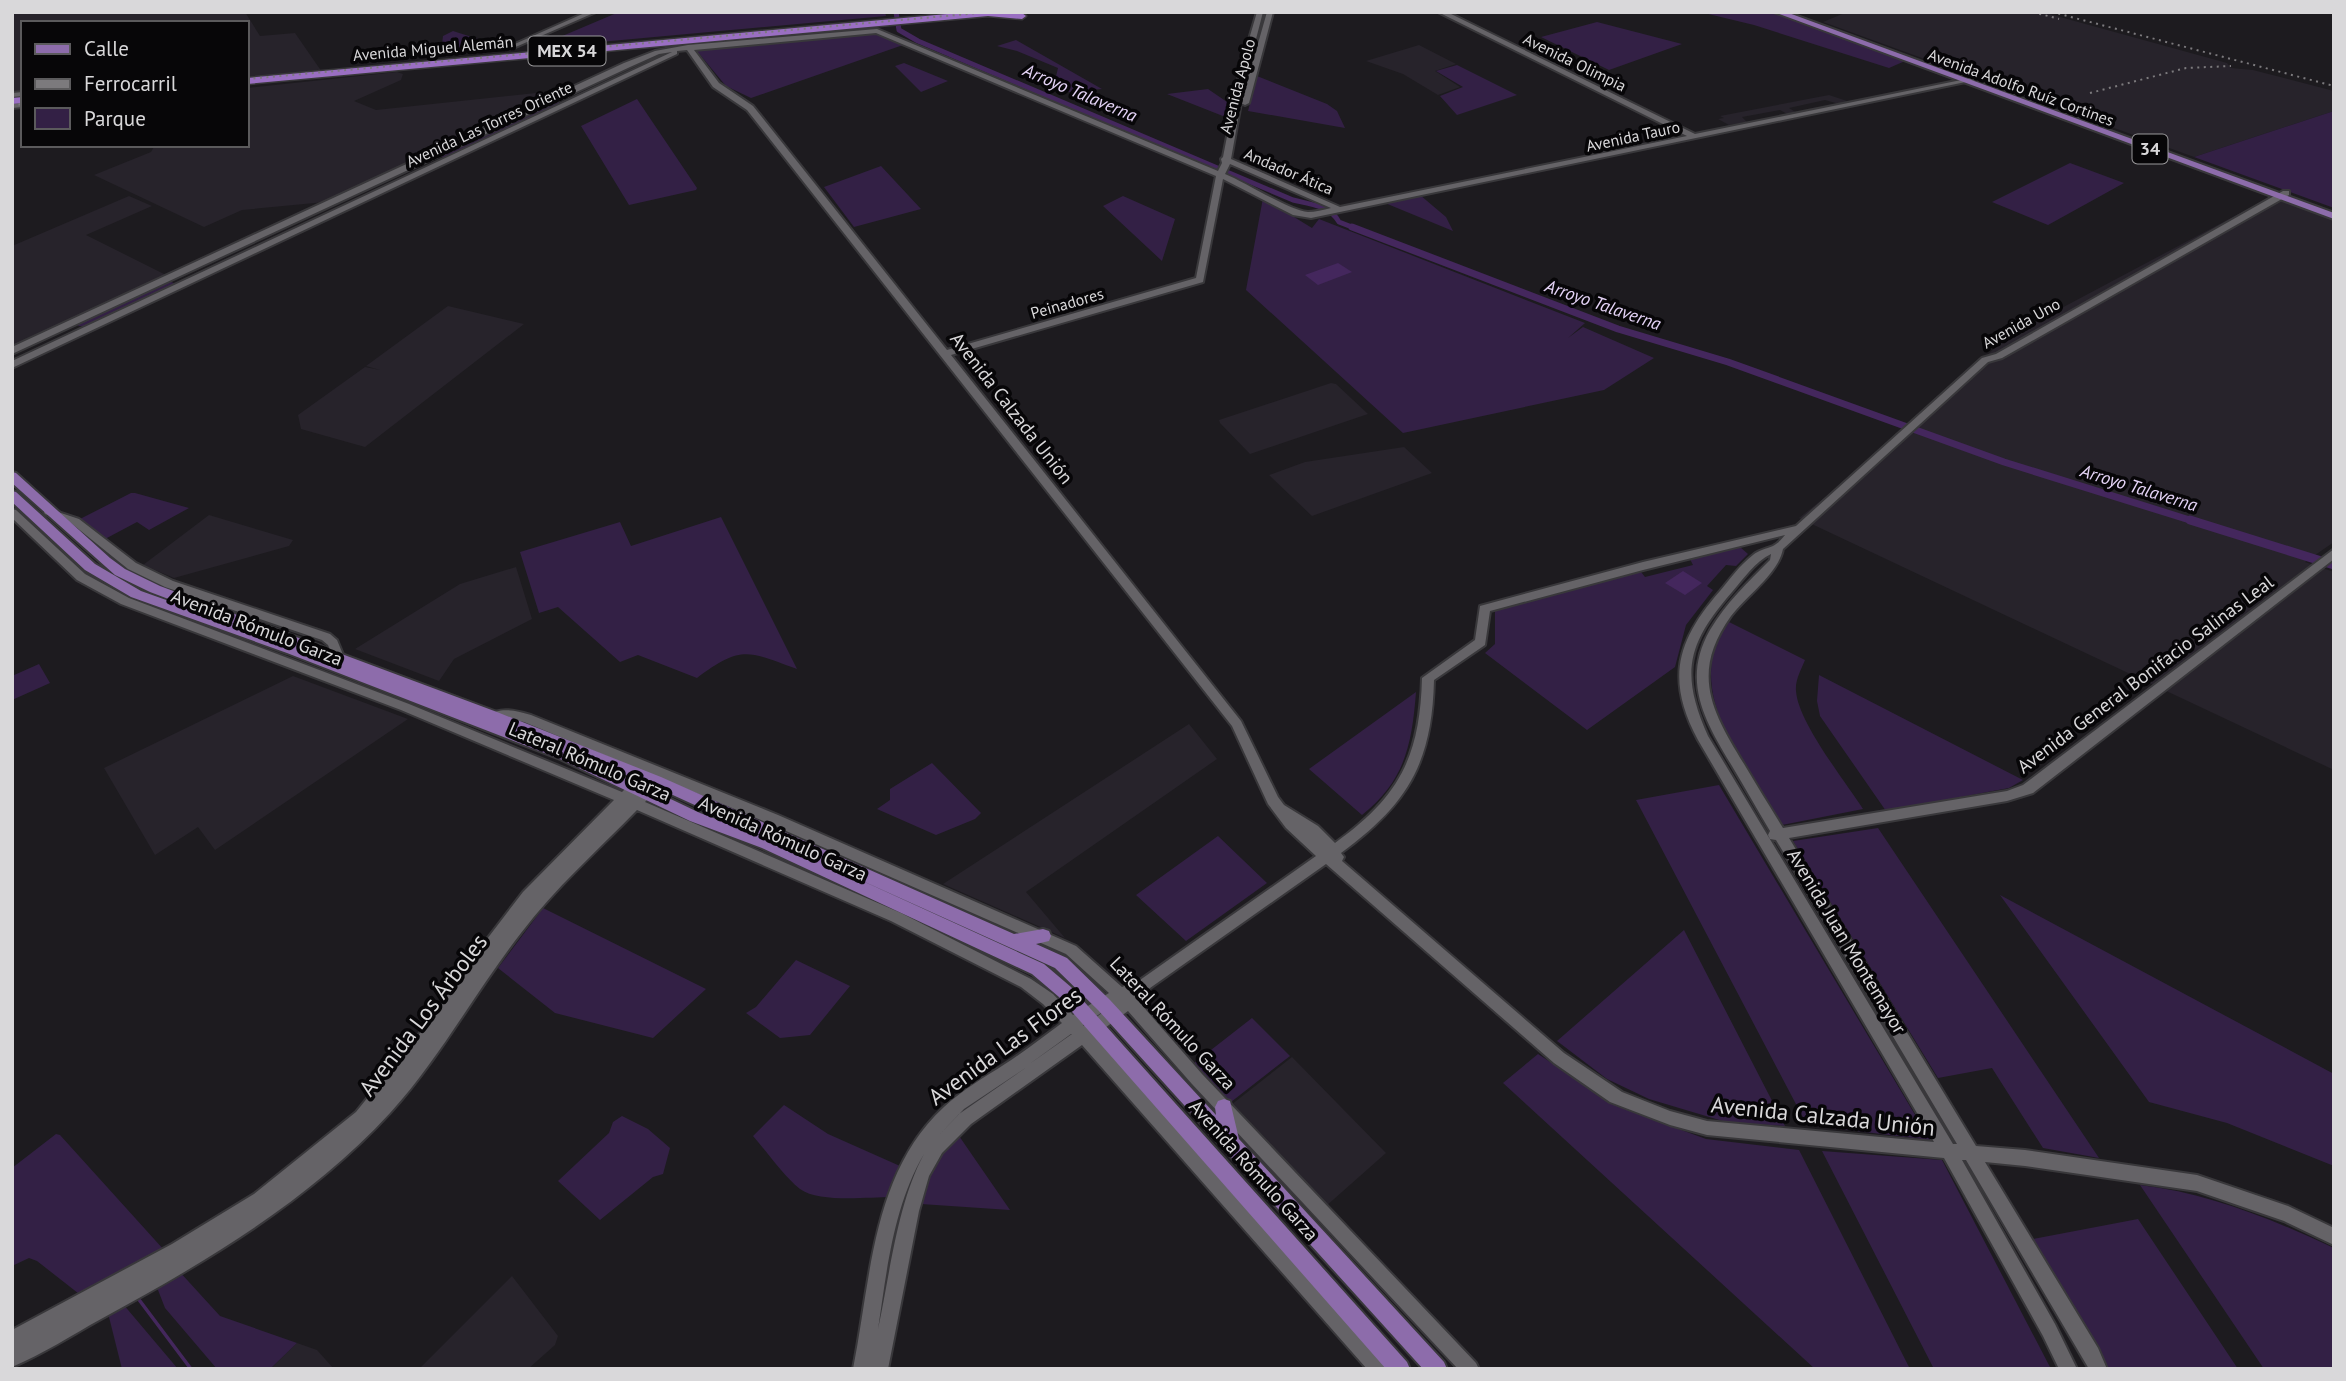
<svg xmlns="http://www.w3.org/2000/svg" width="2346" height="1381" font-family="'PT Sans',sans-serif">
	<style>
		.built { fill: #27232b }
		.green { fill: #332045 }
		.water { fill: #44275d }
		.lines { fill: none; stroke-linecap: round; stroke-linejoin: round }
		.stream { stroke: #44275d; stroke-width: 3.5 }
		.canal-far2 { stroke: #44275d; stroke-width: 5 }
		.canal-far1 { stroke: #44275d; stroke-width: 7 }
		.canal { stroke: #44275d; stroke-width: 9 }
		.tertiary-casing { stroke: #39383b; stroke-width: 4 }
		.primary-casing { stroke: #39383b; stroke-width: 4 }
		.trunk-casing { stroke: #39383b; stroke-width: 3 }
		.tertiary { fill: #656367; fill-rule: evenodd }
		.primary { fill: #8d6cab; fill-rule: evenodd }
		.trunk { fill: #9a6fc2; fill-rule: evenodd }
		.rail { stroke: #7c7a7d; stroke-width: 2; stroke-dasharray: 2 4.5; stroke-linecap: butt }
		.labels { text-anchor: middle; stroke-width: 7; stroke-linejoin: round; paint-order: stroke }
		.far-street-label { font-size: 16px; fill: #d9d8da; stroke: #070608 }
		.shield { fill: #070608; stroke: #9a999b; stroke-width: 2 }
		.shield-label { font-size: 18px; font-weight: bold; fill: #d9d8da }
		.far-water-label { font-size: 18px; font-style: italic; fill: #e5d4f7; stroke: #070608 }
		.street-label { font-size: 19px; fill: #d9d8da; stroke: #070608 }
		.near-street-label { font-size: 23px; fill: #d9d8da; stroke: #070608 }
	</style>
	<rect width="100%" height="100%" fill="#1d1b1f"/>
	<path class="built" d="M12 12H162L164 14 245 12 260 36 295 33 322 72 247 78V23H23V98L12 99Z
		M1847 12H2042L2227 63 2231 68 2253 70 2334 91V111L2194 157 1823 22Z
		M1419 45 1456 64 1435 71 1460 87 1438 95 1403 74 1366 61Z
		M397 72 403 74 401 80 354 101 376 110 573 89 325 202 242 210 204 227 94 175 151 152 155 145H247V88Z
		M1829 95 1847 101 1839 104 1825 100 1789 108 1797 113 1789 115 1780 110 1742 117 1747 122 1729 125 1718 119 1724 118 1720 116Z
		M2278 193 2334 213V542L2305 562 2334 572V770L1799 518 1867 464 2007 337Z
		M129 196 152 206 86 235 168 276 12 348V246Z
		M448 306 524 324 365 447 301 429 298 415 365 367 380 370 366 366Z
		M1331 383 1336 384 1368 414 1250 454 1220 423 1219 420Z
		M1404 447 1432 473 1312 516 1269 475 1305 462Z
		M209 515 293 540 289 546 174 578 143 565Z
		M516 567 532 619 454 659 439 681 355 649 460 584Z
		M293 676 408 719 215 850 198 827 155 855 104 768Z
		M1189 724 1217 759 1026 892 1065 938 943 884Z
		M1292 1057 1386 1153 1325 1207 1231 1105Z
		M512 1276 558 1336 555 1345 528 1369H419Z
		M297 1343 317 1350 334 1369H270Z"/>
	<path class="green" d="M619 12H885L886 16 534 48Z
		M1700 12H1774L1905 61 1889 68 1754 25Z
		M1597 22 1682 44 1609 70 1541 37Z
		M453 31 503 47 441 53 443 36Z
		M872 31 903 45 751 98 726 86 696 50 702 47Z
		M1016 40 1102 89 1069 92 1054 85 1058 68 1017 51 997 46Z
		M904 63 948 81 921 92 895 66Z
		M1457 65 1517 95 1457 115 1440 96 1463 87 1436 71Z
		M1257 76 1327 104 1337 111 1345 128 1248 111Z
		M1208 89 1230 104 1228 118 1167 94Z
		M558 99 560 106 448 158 441 157 468 141Z
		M637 99 697 188 696 190 629 205 581 126Z
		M2334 111V208L2194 157Z
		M2070 163 2124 183 2048 225 1992 202Z
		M881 166 921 209 854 227 824 187Z
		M1420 195 1446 217 1453 231 1385 203Z
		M1123 196 1175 219 1162 261 1103 206Z
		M1263 198 1312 228 1319 219 1585 323 1568 338 1583 327 1654 358 1604 390 1403 433 1246 290Z
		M169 281 178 285 87 326H78L81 321Z
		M131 493H135L189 508 149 530 137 522 105 539 80 519Z
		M721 517 797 669C748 651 741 645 697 678L638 655 620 662 558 607 539 613 520 552 620 522 631 546Z
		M1740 547 1748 554 1736 566 1726 565 1707 586 1713 590 1686 625 1675 667 1587 730 1485 653 1495 644V609L1641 572 1645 577 1693 565 1690 559Z
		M1729 622 1805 660C1801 670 1795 680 1796 691 1798 722 1845 781 1863 809L1782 825C1748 768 1678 688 1729 622Z
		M39 664 50 683 12 700V676Z
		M1819 675 2023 780 2009 788 1886 811 1820 716 1817 701Z
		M1416 692C1412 744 1405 781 1362 815L1309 769Z
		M932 763 981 813 975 819 936 835 877 809 890 800V789Z
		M1719 785 1930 1140 1807 1125 1636 800Z
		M1878 828 2099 1158 2043 1148 1992 1068 1938 1078 1793 841Z
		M1218 836 1267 883 1186 941 1136 895Z
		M2000 895 2334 1074V1166L2227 1123 2149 1102Z
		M543 908 706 989 653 1038 555 1013 498 968Z
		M1684 930 1785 1126 1726 1122 1649 1099 1607 1079 1557 1041Z
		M796 960 850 986 810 1035 780 1038 746 1013 756 1007Z
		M1252 1018 1290 1056 1231 1102 1193 1064Z
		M1538 1054 1619 1107 1706 1139 1799 1150 1910 1369H1815L1503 1083Z
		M784 1105 828 1134 900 1166 891 1197C868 1197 819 1203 800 1189 783 1175 768 1153 753 1136Z
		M622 1116 648 1129 670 1148 663 1174 653 1177 600 1220 558 1181 609 1133 613 1122Z
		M957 1133 1010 1210 921 1204 930 1168Z
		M56 1134 60 1135 164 1250 83 1297 37 1261 29 1258 12 1266V1168Z
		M1822 1151 1942 1160 2051 1369H1934Z
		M2140 1185C2208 1193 2272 1219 2334 1248V1369H2264Z
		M2138 1219 2238 1369H2104L2033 1239Z
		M178 1270 220 1316 297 1343 270 1369H217L165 1308 158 1290 152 1285Z
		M123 1304 178 1369H122L108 1313Z"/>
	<path class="water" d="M1338 263 1352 272 1318 285 1305 275Z
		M1683 571 1702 583 1685 595 1665 583Z"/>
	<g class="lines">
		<path class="stream" d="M137 1297 191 1369"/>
		<path class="canal-far2" d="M896 12 899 30 918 41 1293 200C1309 204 1331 206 1339 222L1357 229"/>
		<path class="canal-far1" d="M1352 227 1618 329 1728 362 2004 462 2196 522"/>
		<path class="canal" d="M2190 520 2334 565"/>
		<defs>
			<path id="tertiary" d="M587 12H596L511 49 506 48Z
				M1257 12H1263L1248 70 1241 103 1267 12H1273L1249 103 1245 105 1241 103 1231 159 1340 207 1687 136 1438 12H1447L1695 134 1976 77 1980 79 1311 218 1293 215 1223 179 1203 282 951 355 1241 721 1278 797 1284 805 1318 826 1335 843C1399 797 1420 757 1422 678L1475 640 1480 606 1643 562 1796 526 1982 358 1996 354 2283 191H2289V195L2002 358 1988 362 1783 549C1778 574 1747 595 1731 616 1690 673 1712 712 1744 764 1757 786 1770 807 1783 828L2007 791 2023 785 2334 549V559L2033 793 2007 801 1789 838 1976 1146 2025 1150 2197 1175 2288 1206 2334 1228V1245L2284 1221 2197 1191 2025 1166 1985 1162 2098 1348 2107 1369H2089L1966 1160H1962L2055 1324 2077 1369H2059L2043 1336 1944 1158 1707 1135 1670 1125 1610 1102 1554 1063 1326 864 1150 988 1140 1003 1202 1074 1476 1363 1479 1369H1458L1192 1084 1128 1011 1094 1036 1385 1363 1388 1369H1367L1082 1045 971 1124 942 1153 929 1176 919 1211 888 1369H853C871 1279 872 1173 944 1107 962 1090 985 1077 1005 1064 1025 1051 1043 1037 1062 1023L1043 1004 1021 987 891 921 637 810C598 850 555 888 521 933 475 992 440 1058 390 1113 309 1201 204 1263 101 1319 72 1335 43 1354 12 1367V1330L172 1244 254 1194 356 1112 432 1018 471 960 523 892 614 800 401 710 121 604 77 580 12 518V509L16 510 85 574 129 598 409 704 622 792 643 771 524 722 512 719 494 721 488 716C500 706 517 711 531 715L778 815 1076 946 1122 987 1140 980 1316 856 1286 828 1268 804 1232 726 747 110 713 87 687 50 677 51V54L12 368V361L672 52 659 54 630 67 12 354V347L624 63 655 51 688 45 877 29 1218 171 1222 163 1221 159 1223 157 1240 70ZM876 33 1216 176 1196 278 947 350 753 106 719 83 694 50ZM1230 164 1331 208C1323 210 1315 212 1308 212 1290 211 1245 182 1225 174ZM1785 535C1782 539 1777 544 1773 546 1766 549 1759 550 1753 555 1740 565 1730 579 1720 591 1676 641 1666 680 1698 740L1934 1142 1707 1121 1670 1111 1622 1092 1564 1053 1342 861 1344 857 1341 853C1408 804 1432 763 1434 680L1485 645 1490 611 1643 570ZM1771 554 1770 560C1748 582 1726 603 1710 630 1681 681 1705 721 1732 766 1745 788 1757 809 1770 831L1768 835 1770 839 1776 840 1957 1144H1953L1708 736C1680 673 1687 644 1732 592 1744 578 1755 562 1771 554ZM665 780 768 823 1066 954 1109 993 1073 1015 1053 994 1031 979 901 913 645 802ZM1113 1005 1084 1026 1083 1025ZM1071 1034H1072L1028 1065ZM1027 1067 959 1114 938 1136 964 1109ZM924 1154C897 1204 890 1274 878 1329 887 1270 893 1207 924 1154Z
				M23 92V96L12 97V93Z
				M23 103V107L12 108V104Z
				M49 509 79 519 136 563 173 581 330 634 337 640 344 657 342 660H334L328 645 322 640 165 587 128 569 71 523 45 514 44 512 45 510Z"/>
			<path id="primary" d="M1774 12H1786L2334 213V219Z
				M12 472 16 473 110 558 125 569 160 586 497 712 661 777 1014 934 1043 929 1049 931 1051 936 1049 941 1036 944 1067 958 1110 1000 1216 1115 1215 1107 1218 1101 1224 1099 1230 1101 1239 1139 1444 1362 1447 1369H1423L1098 1010 1055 968 845 873 1044 964 1071 987 1407 1362 1410 1369H1386L1059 997 1032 974 762 848 690 821 560 759 287 653 131 597 85 570 12 502V491L16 492 95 564 141 591 253 631 150 592 115 575 12 483ZM593 762 651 785 767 838 700 813Z"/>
			<path id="trunk" d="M969 12 1022 13 1026 16 1022 19 988 16 247 84V78Z
				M23 97V103L12 104V98Z"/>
		</defs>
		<use href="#tertiary" class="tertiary-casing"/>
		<use href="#primary" class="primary-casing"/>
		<use href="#trunk" class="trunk-casing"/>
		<use href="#tertiary" class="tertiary"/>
		<use href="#primary" class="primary"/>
		<use href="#trunk" class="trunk"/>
		<path class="rail" d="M2033 12 2059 19
			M2052 12 2334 86
			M247 79 990 12
			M2090 93 2186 68 2231 66
			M12 105 23 104"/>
	</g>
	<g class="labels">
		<g class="far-street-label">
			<text transform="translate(433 48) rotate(-5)" y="6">Avenida Miguel Alemán</text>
			<text transform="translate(1575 62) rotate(26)" y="6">Avenida Olimpia</text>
			<text transform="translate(1237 86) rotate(-75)" y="6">Avenida Apolo</text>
			<text transform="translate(2021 87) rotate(20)" y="6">Avenida Adolfo Ruíz Cortines</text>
			<text transform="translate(489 124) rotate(-25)" y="6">Avenida Las Torres Oriente</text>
			<text transform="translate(1633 136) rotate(-12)" y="6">Avenida Tauro</text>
			<text transform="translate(1289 171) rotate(23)" y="6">Andador Ática</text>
			<text transform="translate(1067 303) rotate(-16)" y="6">Peinadores</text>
			<text transform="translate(2021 323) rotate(-29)" y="6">Avenida Uno</text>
		</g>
		<g class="shield">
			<rect x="528.5" y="36.5" width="77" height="29" rx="5"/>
			<rect x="2132.5" y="134.5" width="35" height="29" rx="5"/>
		</g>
		<g class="shield-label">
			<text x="567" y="57">MEX 54</text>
			<text x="2150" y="155">34</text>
		</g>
		<g class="far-water-label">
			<text transform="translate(1080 93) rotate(23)" y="6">Arroyo Talaverna</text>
			<text transform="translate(1603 305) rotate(19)" y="6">Arroyo Talaverna</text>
			<text transform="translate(2139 488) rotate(17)" y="6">Arroyo Talaverna</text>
		</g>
		<g class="street-label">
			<text transform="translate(1012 408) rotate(52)" y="7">Avenida Calzada Unión</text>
			<text transform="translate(257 627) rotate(21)" y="7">Avenida Rómulo Garza</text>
			<text transform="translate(2145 674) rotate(-37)" y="7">Avenida General Bonifacio Salinas Leal</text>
			<text transform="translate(590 761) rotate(23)" y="7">Lateral Rómulo Garza</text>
			<text transform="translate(783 838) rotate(24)" y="7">Avenida Rómulo Garza</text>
			<text transform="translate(1847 941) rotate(59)" y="7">Avenida Juan Montemayor</text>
			<text transform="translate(1173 1023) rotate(47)" y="7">Lateral Rómulo Garza</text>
			<text transform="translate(1254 1170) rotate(48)" y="7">Avenida Rómulo Garza</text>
		</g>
		<g class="near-street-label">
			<text transform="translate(423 1015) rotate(-53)" y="8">Avenida Los Árboles</text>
			<text transform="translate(1005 1046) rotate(-36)" y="8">Avenida Las Flores</text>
			<text transform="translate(1823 1116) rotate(6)" y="8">Avenida Calzada Unión</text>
		</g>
	</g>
	<rect width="2346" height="1381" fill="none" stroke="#d9d8da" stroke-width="28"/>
	<rect x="21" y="21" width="228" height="126" fill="#070608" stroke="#5b5a5c" stroke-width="2"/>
	<rect x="35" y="44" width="35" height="10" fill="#8d6cab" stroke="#5b5a5c" stroke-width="2"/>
	<text x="84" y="56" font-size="21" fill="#d9d8da">Calle</text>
	<rect x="35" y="79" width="35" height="10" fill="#7c7a7d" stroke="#5b5a5c" stroke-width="2"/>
	<text x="84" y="91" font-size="21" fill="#d9d8da">Ferrocarril</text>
	<rect x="35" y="108" width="35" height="21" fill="#332045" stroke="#5b5a5c" stroke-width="2"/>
	<text x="84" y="126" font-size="21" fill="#d9d8da">Parque</text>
</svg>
